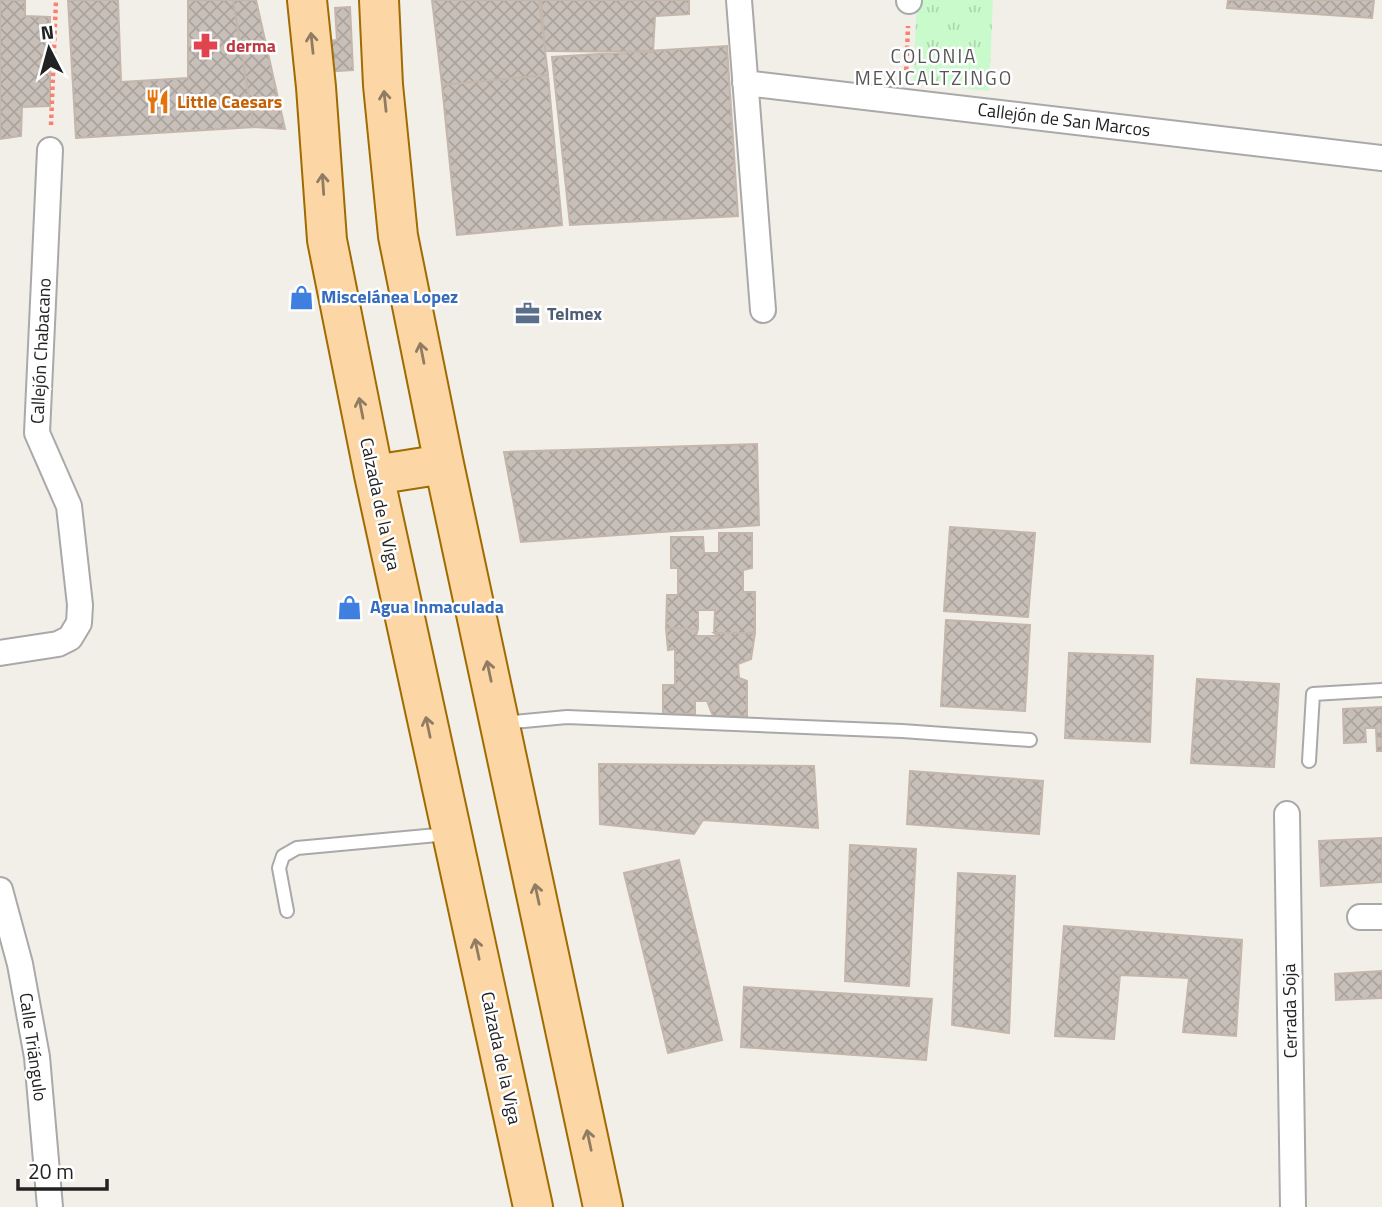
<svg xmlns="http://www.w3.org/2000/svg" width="1382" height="1207" font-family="'Titillium Web',sans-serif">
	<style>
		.park { fill: url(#park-tufts) }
		.building { fill: url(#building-cross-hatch); stroke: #c4b6ab; stroke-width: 2 }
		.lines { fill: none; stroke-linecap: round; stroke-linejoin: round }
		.service-casing { stroke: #a9a9a9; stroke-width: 16 }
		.minor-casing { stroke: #a9a9a9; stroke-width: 28 }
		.primary-casing { stroke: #a06b00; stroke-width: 42 }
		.path { stroke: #fa8072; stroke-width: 4.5; stroke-dasharray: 3.5 3.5; stroke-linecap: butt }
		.service { stroke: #fff; stroke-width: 12 }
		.minor { stroke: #fff; stroke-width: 24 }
		.primary { stroke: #fcd6a4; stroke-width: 38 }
		.oneway { stroke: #8f7c63 }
		.labels { text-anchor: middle; stroke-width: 5; stroke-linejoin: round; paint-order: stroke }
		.health-label { font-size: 18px; font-weight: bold; fill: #be3a42; stroke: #fff; text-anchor: start }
		.food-label { font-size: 18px; font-weight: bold; fill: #c56008; stroke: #fff; text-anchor: start }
		.street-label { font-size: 18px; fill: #222; stroke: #fff }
		.shop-label { font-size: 18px; font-weight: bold; fill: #366cbe; stroke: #fff; text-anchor: start }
		.service-label { font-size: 18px; font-weight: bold; fill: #4e5e75; stroke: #fff; text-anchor: start }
		.neighbourhood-label { font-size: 19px; letter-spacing: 2px; fill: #555; stroke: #fff }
	</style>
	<defs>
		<pattern id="park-tufts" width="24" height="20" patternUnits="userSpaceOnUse" patternTransform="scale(1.75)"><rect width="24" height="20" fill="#c8facc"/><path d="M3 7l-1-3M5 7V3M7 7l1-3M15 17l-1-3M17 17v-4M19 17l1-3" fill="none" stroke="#acd6af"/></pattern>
		<pattern id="building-cross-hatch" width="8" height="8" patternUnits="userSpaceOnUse" patternTransform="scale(1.75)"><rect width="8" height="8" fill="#c7bfb8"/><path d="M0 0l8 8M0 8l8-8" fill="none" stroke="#aba49e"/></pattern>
	</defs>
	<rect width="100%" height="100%" fill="#f2efe9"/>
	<path class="park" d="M917 0H993L989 91 913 83Z"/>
	<path class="building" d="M0 0H25V16L50 17V106L22 107 21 136 0 139Z
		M68 0H118L121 82 188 78V0H233L254 127 76 138Z
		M233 0H256L285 129 254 127Z
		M432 0H539L548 75 442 85Z
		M541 0H689V14L655 16 653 52 545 51Z
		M1228 0H1374L1372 18 1227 8Z
		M350 7 353 70 322 72 321 42 337 40 335 8Z
		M727 46 738 216 570 225 552 57Z
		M548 75 562 225 457 235 442 85Z
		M757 444 759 525 521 542 504 452Z
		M950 527 1035 533 1028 617 944 611Z
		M719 533H752V568L743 570V592H755V633H714L715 610H698V629L666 628 667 595H678V568H671V537H703L704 553H719Z
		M946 620 1030 625 1025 711 941 706Z
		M666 628 698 629 696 636H718L714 633H755L751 659 738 664 739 678 747 681V716H713L707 701H695V714H663V685H675V649L668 650Z
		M1069 653 1153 656 1150 742 1065 738Z
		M1197 679 1279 684 1274 767 1191 763Z
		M1382 707V751H1377L1376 728H1365L1366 742 1344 743 1343 709Z
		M599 764 814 766 818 828 703 820 694 834 600 824Z
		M910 771 1043 781 1039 834 907 824Z
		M1382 838V882L1321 886 1319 841Z
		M850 845 916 849 909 986 845 981Z
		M679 860 722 1040 668 1053 624 873Z
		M958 873 1015 876 1009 1033 952 1025Z
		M1064 926 1242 940 1236 1036 1183 1032 1189 978 1120 975 1114 1039 1055 1036Z
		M1382 971V998L1336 1000 1335 974Z
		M744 987 932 999 926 1060 741 1047Z"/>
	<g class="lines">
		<defs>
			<path id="service" d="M503 723 567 717 902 731 1030 740
				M1309 761 1313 694 1382 690
				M287 911 279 868 283 856 297 848 448 834"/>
			<path id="minor" d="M739 0 763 310
				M909 1V0
				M745 83 1382 158
				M0 653 58 644 70 638 79 623 80 605 69 506 37 433 50 150
				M1287 814 1293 1207
				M0 890 20 964 37 1057 50 1207
				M1360 917H1382"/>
			<path id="primary" d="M307 0 316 87 327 240 374 475 533 1207
				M379 0 383 85 398 236 444 464 603 1207
				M374 475 444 464"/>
		</defs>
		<use href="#service" class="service-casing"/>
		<use href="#minor" class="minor-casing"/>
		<use href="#primary" class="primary-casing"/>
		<path class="path" d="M906 77 908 26
			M51 125 56 0"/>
		<use href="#service" class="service"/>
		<use href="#minor" class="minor"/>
		<use href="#primary" class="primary"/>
	</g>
	<defs><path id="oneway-shaft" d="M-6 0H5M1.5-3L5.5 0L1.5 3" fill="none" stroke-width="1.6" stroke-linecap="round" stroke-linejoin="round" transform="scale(1.75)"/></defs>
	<g class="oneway">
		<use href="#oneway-shaft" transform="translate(312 43) rotate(-96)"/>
		<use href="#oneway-shaft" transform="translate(385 101) rotate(-96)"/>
		<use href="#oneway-shaft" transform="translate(323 184) rotate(-94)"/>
		<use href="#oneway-shaft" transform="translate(422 353) rotate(-101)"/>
		<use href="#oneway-shaft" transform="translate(361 408) rotate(-101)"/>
		<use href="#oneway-shaft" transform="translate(489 671) rotate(-102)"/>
		<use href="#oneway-shaft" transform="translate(428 727) rotate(-102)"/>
		<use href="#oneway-shaft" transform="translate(537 894) rotate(-102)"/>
		<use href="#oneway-shaft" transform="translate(477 949) rotate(-102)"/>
		<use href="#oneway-shaft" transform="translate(589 1140) rotate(-102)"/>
	</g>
	<defs>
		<symbol id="pharmacy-bare" viewBox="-9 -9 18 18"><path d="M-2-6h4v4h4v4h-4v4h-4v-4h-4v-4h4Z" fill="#e0444e" stroke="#fff" stroke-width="2.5" paint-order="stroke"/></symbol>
		<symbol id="restaurant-bare" viewBox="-9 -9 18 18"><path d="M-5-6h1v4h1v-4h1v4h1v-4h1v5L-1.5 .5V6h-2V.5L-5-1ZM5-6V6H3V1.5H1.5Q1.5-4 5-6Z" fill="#e8710a" stroke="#fff" stroke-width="2.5" paint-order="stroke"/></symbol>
		<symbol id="shop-bare" viewBox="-9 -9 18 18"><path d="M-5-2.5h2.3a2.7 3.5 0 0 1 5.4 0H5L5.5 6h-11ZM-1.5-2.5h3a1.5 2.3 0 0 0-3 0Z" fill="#3f7fe0" stroke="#fff" stroke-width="2.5" paint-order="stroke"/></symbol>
		<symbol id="office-bare" viewBox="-9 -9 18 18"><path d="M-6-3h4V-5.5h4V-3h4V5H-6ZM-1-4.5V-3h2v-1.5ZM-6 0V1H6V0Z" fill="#5c6f8a" stroke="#fff" stroke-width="2.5" paint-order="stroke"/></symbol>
	</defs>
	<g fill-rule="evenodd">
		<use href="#pharmacy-bare" x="188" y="28" width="35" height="35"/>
		<use href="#restaurant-bare" x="140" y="84" width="35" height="35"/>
		<use href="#shop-bare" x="284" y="280" width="35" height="35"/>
		<use href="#office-bare" x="510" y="296" width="35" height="35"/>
		<use href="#shop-bare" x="332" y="590" width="35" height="35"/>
	</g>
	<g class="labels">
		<g class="health-label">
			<text x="226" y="52">derma</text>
		</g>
		<g class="food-label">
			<text x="177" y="108">Little Caesars</text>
		</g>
		<g class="street-label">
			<text transform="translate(1064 120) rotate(7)" y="6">Callejón de San Marcos</text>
			<text transform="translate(41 351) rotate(-87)" y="6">Callejón Chabacano</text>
			<text transform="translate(380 504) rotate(78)" y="6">Calzada de la Viga</text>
			<text transform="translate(1290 1011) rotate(-91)" y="6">Cerrada Soja</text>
			<text transform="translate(33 1047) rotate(82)" y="6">Calle Triángulo</text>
			<text transform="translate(501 1058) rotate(78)" y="6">Calzada de la Viga</text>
		</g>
		<g class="shop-label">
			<text x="321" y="303">Miscelánea Lopez</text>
			<text x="370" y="613">Agua Inmaculada</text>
		</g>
		<g class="service-label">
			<text x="547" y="320">Telmex</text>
		</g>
		<g class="neighbourhood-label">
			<text x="934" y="63">COLONIA<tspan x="934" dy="22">MEXICALTZINGO</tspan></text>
		</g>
	</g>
	<g transform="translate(49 49) rotate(354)" stroke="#ffffff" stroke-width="5" paint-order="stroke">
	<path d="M0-5L12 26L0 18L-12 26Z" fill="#222222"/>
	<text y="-10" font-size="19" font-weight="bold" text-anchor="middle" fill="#222222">N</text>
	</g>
	<path d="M18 1179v10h89v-10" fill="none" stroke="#222222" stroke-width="3.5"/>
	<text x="28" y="1179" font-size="21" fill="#222222" stroke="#ffffff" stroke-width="5" paint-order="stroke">20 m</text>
</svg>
